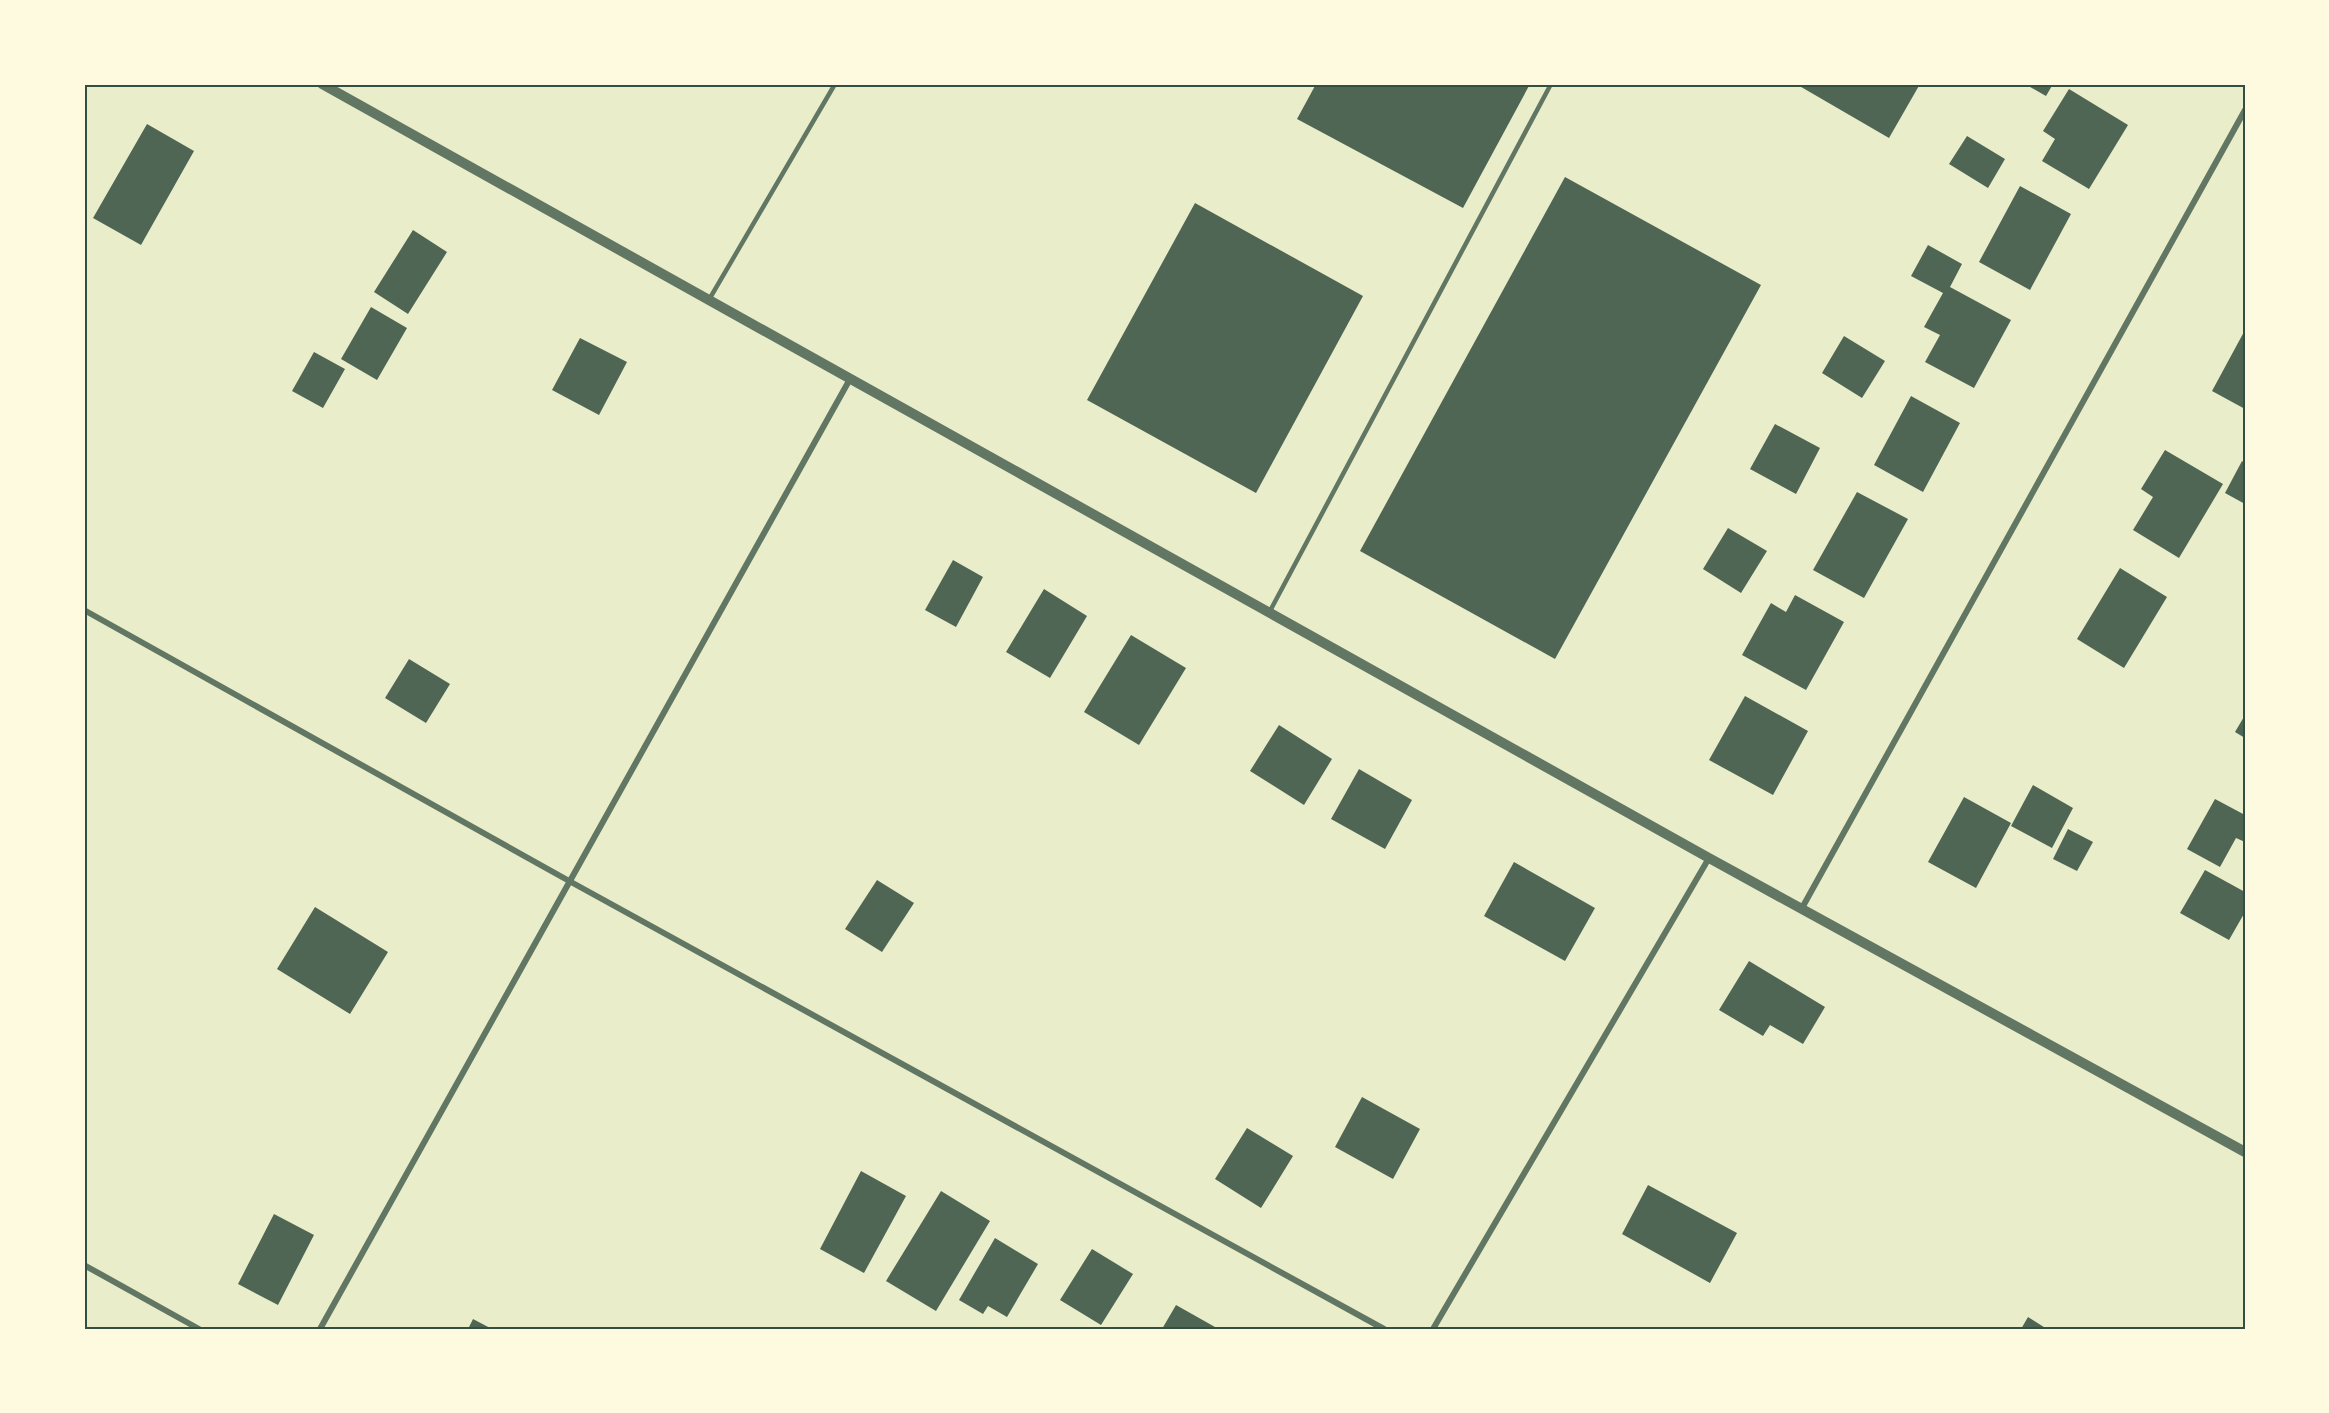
<svg xmlns="http://www.w3.org/2000/svg" width="2329" height="1413" font-family="'Archivo Narrow',sans-serif">
	<style>
		.building { fill: #4f6655 }
		.lines { fill: none; stroke-linecap: round; stroke-linejoin: round }
		.service { stroke: #617663; stroke-width: 4.5 }
		.minor { stroke: #617663; stroke-width: 6 }
		.tertiary { stroke: #617663; stroke-width: 10 }
		.neatline { fill: none; stroke: #344e41; stroke-width: 2 }
	</style>
	<rect width="100%" height="100%" fill="#e9edc9"/>
	<path class="building" d="M1316 84H1530L1463 208 1297 119Z
		M1796 84H1920L1889 138Z
		M2025 84H2053L2046 96Z
		M2069 89 2128 125 2089 189 2042 161 2055 139 2043 131Z
		M147 124 194 151 141 245 93 218Z
		M1967 136 2005 159 1988 188 1949 164Z
		M1565 177 1761 285 1555 659 1360 551Z
		M2020 186 2071 214 2030 290 1979 262Z
		M1195 203 1363 296 1256 493 1087 400Z
		M413 230 447 252 408 314 374 292Z
		M1928 245 1962 264 1950 287 2011 320 1974 388 1925 362 1940 335 1924 327 1943 293 1911 276Z
		M371 307 407 328 377 380 341 359Z
		M2245 330V409L2212 391Z
		M1844 336 1885 361 1862 398 1822 373Z
		M580 338 627 362 599 415 552 390Z
		M314 352 345 369 323 408 292 391Z
		M1911 396 1960 423 1923 492 1874 465Z
		M1775 424 1820 448 1796 494 1750 469Z
		M2165 450 2223 484 2179 558 2133 530 2153 497 2141 489Z
		M2242 461 2245 463V504L2225 493Z
		M1857 492 1908 519 1864 598 1813 570Z
		M1728 528 1767 551 1741 593 1703 569Z
		M953 560 983 577 956 627 925 610Z
		M2120 568 2167 597 2124 668 2077 639Z
		M1044 589 1087 616 1050 678 1006 652Z
		M1795 595 1844 622 1806 690 1742 655 1771 603 1786 612Z
		M1131 635 1186 668 1139 745 1084 712Z
		M409 659 450 684 426 723 385 698Z
		M1745 696 1808 731 1773 795 1709 760Z
		M2245 715V738L2235 732Z
		M1279 725 1332 759 1304 805 1250 771Z
		M1359 769 1412 800 1385 849 1331 819Z
		M2033 785 2073 808 2052 848 2011 826Z
		M1964 797 2011 823 1976 888 1928 862Z
		M2215 799 2245 815V842L2236 838 2220 867 2187 849Z
		M2068 829 2093 842 2077 871 2053 859Z
		M1514 862 1595 908 1565 961 1484 916Z
		M2205 870 2245 892V912L2229 940 2180 913Z
		M877 880 914 903 882 952 845 929Z
		M315 907 388 952 350 1014 277 969Z
		M1749 961 1825 1007 1803 1044 1770 1025 1763 1036 1719 1010Z
		M1362 1097 1420 1129 1393 1179 1335 1147Z
		M1247 1128 1293 1156 1261 1208 1215 1179Z
		M861 1171 906 1196 864 1273 820 1249Z
		M1648 1185 1737 1233 1710 1283 1622 1234Z
		M941 1191 990 1221 936 1311 886 1281Z
		M274 1214 314 1235 278 1305 238 1284Z
		M995 1238 1038 1264 1007 1317 988 1306 983 1314 959 1300Z
		M1092 1249 1133 1274 1101 1325 1060 1300Z
		M1176 1305 1215 1327 1214 1329H1162Z
		M2028 1317 2047 1329H2021Z
		M473 1319 492 1329H468Z"/>
	<g class="lines">
		<path class="service" d="M710 298 835 84
			M1270 611 1551 84"/>
		<path class="minor" d="M84 610 571 882 1384 1329
			M1802 908 2245 110
			M84 1265 199 1329
			M320 1329 850 379
			M1433 1329 1709 858"/>
		<path class="tertiary" d="M322 84 1709 858 2245 1152"/>
	</g>
	<rect width="2329" height="1413" fill="none" stroke="#fefae0" stroke-width="171"/>
	<rect x="86" y="86" width="2158" height="1242" class="neatline"/>
</svg>
